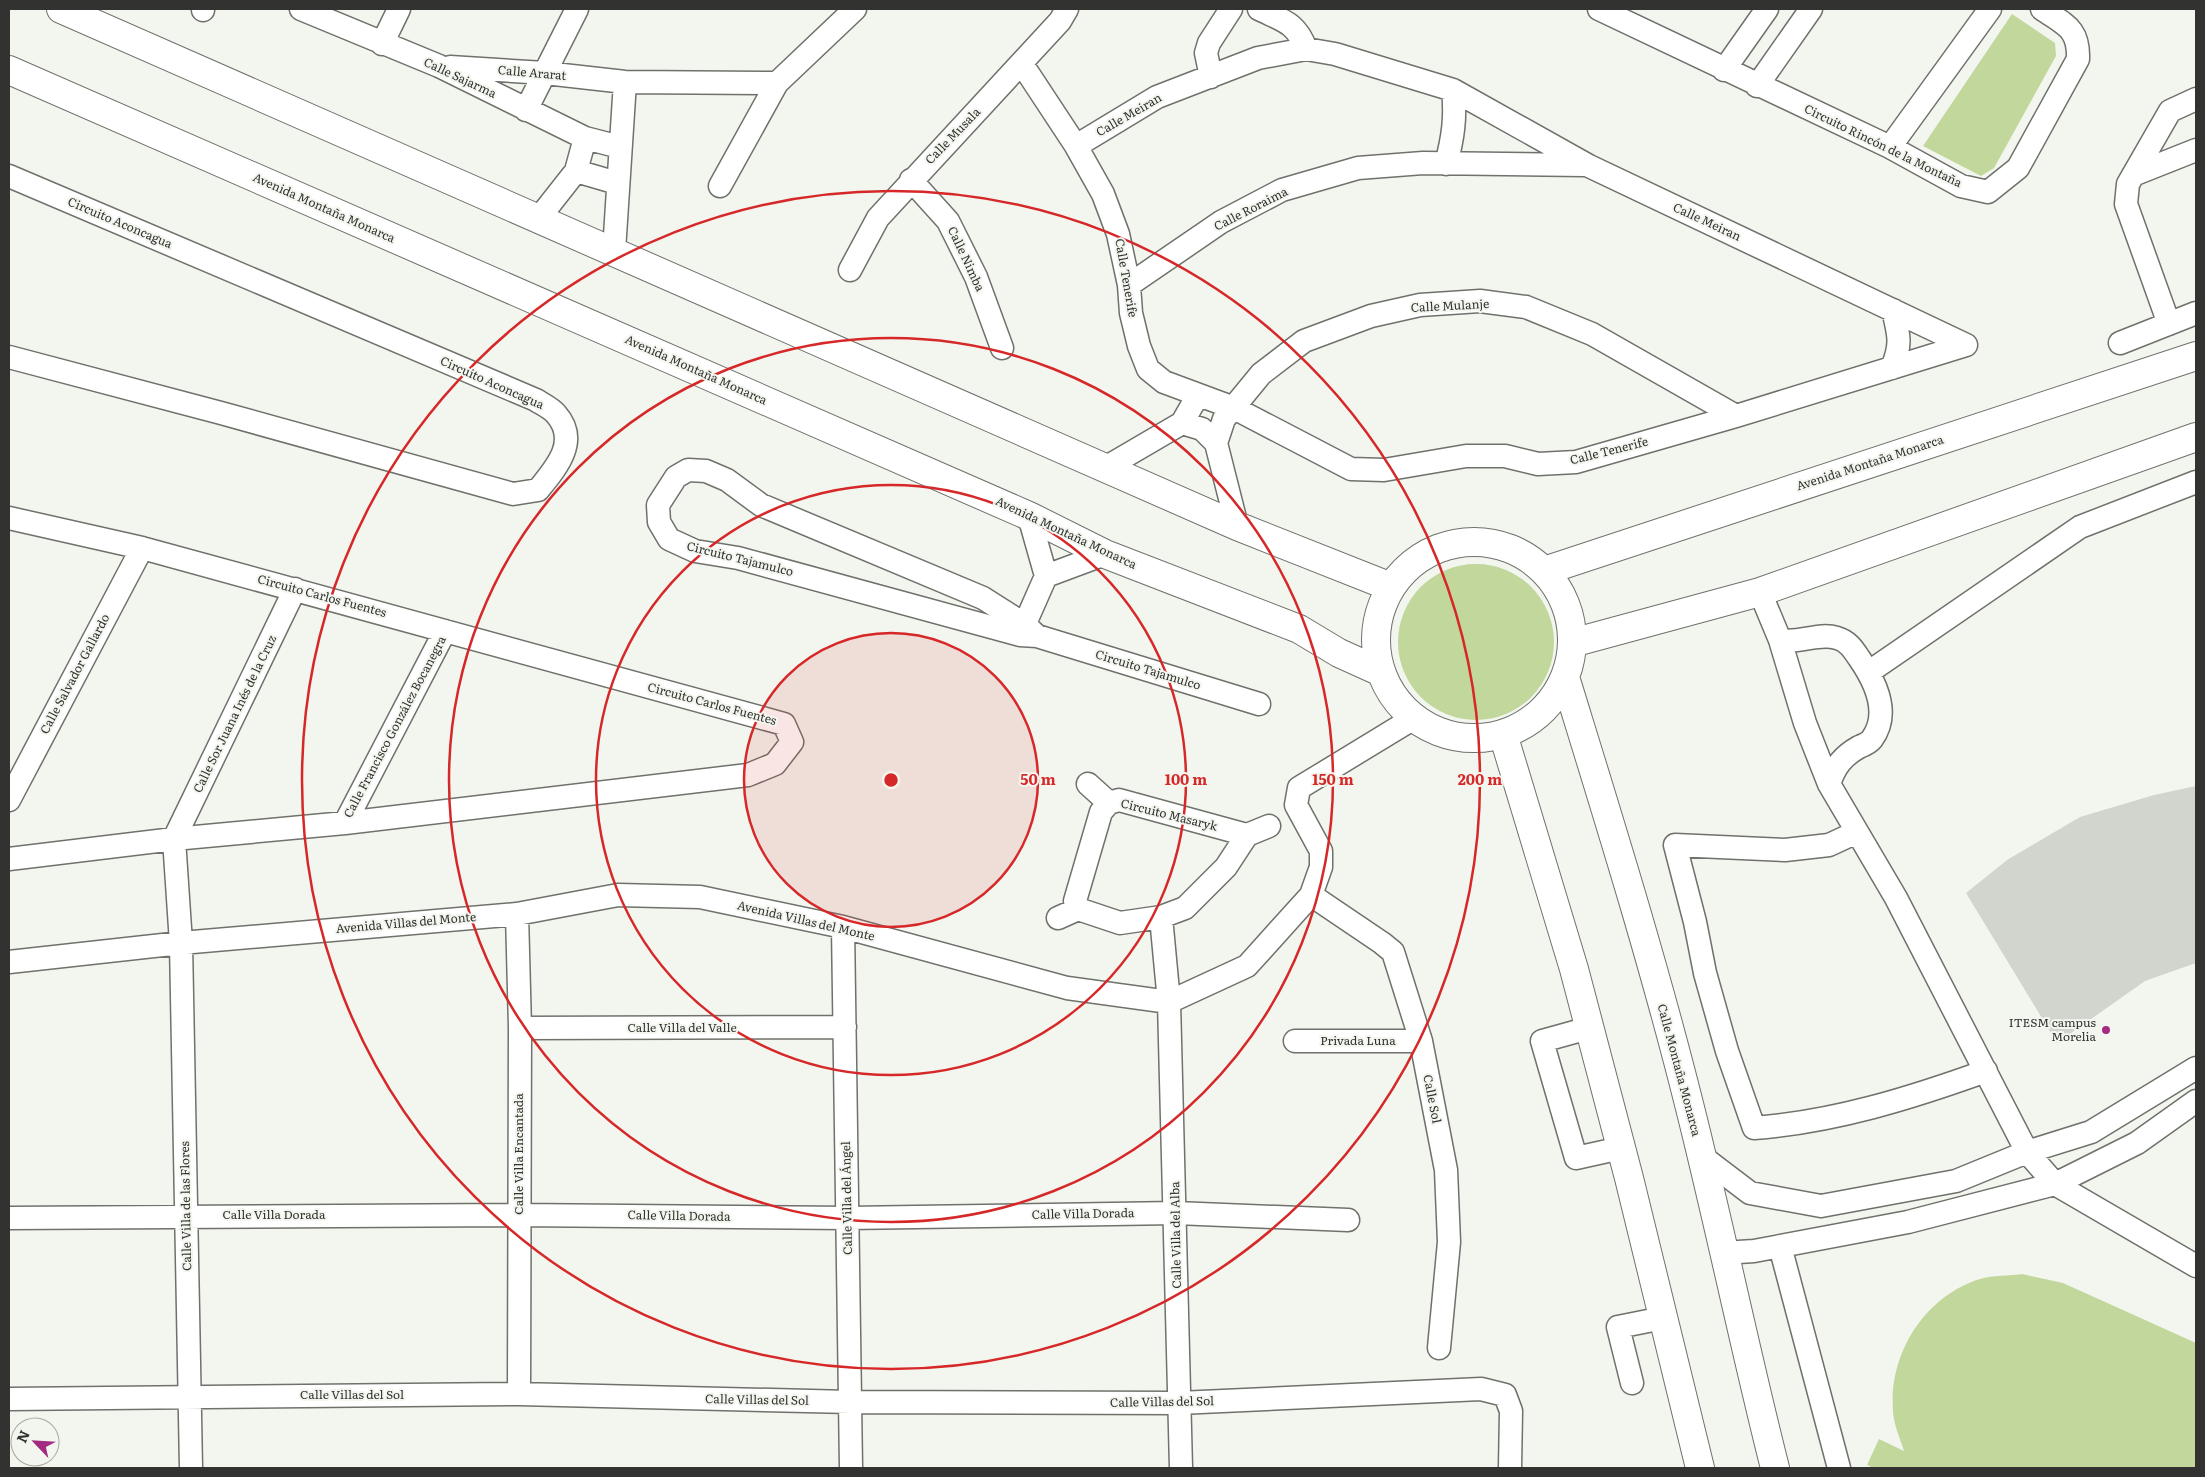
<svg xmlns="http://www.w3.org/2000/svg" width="2205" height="1477" font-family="Literata,serif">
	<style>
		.green { fill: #c2d79b }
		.building { fill: #d2d5ce }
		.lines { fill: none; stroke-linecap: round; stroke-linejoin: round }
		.minor-casing { stroke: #6f716b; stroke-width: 25 }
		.major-casing { stroke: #6f716b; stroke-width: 30 }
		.minor { stroke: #fff; stroke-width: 22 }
		.major { stroke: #fff; stroke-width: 28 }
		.ring { fill: none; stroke: #d62828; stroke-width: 2.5 }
		.poi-dot { fill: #a42b82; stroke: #f3f6ef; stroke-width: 2 }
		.labels { text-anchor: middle; stroke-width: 4; stroke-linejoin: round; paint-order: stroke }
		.street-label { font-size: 12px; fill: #323330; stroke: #f3f6ef }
		.poi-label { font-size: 12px; fill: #323330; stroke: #f3f6ef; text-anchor: end }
		.centre { fill: #d62828; stroke: #f3f6ef; stroke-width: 2.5 }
		.ring-label { font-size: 15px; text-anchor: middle; font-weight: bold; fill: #d62828; stroke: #f3f6ef; stroke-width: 4; stroke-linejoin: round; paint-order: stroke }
	</style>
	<rect width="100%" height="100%" fill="#f3f6ef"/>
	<path class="green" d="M2012 14 2055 43 2056 56 1994 168 1981 176 1923 146Z
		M1398 642a78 78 0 1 1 156 0a78 78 0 1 1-156 0Z
		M2022 1274 2063 1283 2196 1343V1468H1874L1867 1465 1879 1439 1904 1451C1900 1438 1893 1423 1893 1410 1889 1353 1925 1296 1980 1279 1993 1275 2009 1276 2022 1274Z"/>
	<path class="building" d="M2196 786V963L2145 981 2057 1043 1966 893 2007 860 2080 817 2154 795Z"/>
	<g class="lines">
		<defs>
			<path id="minor" d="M301 9 439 66 585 138 620 147
				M1259 9C1283 21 1296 22 1306 49
				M1599 9 1890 147 1961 186 1988 192 2018 168 2078 59C2079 28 2065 25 2042 9
				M203 10V9
				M382 44 399 9
				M1022 64 1076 146 1103 194 1118 234 1129 285 1131 313 1139 346 1148 369 1164 382 1234 408 1351 469 1384 470 1466 456H1505L1538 464 1576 462 1736 416 1966 345
				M450 67 545 73 625 82 777 83
				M1724 70 1767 9
				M1211 77 1206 53 1209 43 1231 9
				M1757 86 1811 9
				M526 110 577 9
				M1076 146 1157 97 1258 58 1306 49 1335 54 1453 90 1589 166 1966 345
				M1890 147 1990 9
				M1446 164C1453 138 1456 117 1453 90
				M576 171 617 183
				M2133 175 2196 150
				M9 176 536 400C542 404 551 408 556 414 580 441 556 468 538 490L513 494 221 413 9 357
				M911 180 948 221 976 277 1002 348
				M720 186 777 83 855 9
				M539 218 576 171 585 138
				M614 251 625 82
				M850 270 878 218 1060 21 1067 9
				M1129 285 1221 222 1282 190 1358 168 1423 163 1585 165
				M2169 324 2126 204 2128 184 2170 111 2196 99
				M2120 343 2196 313
				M1892 368C1902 344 1899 335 1893 310
				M1182 423 1202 429 1216 443
				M1105 468 1182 423 1198 395
				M9 518 142 548 784 724 792 742 775 764 748 775 345 823 174 839 9 859
				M1237 526 1216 443 1224 419 1261 374 1304 341 1371 316 1420 305 1480 301 1526 307 1592 334 1736 416
				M1046 576 1105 554
				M1760 592 1780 640 1805 723 1829 784 1896 898 2027 1152 2055 1184 2196 1266
				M1020 635 1046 576 1029 516
				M1037 636 1024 624 983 598 761 505 727 480 706 471 688 470 676 477 658 505 659 522 669 539 695 551 738 558 1020 635 1037 636 1259 704
				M1780 640C1800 644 1818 632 1837 638 1848 641 1853 649 1859 658 1875 681 1891 713 1872 739 1869 743 1864 745 1859 747 1843 756 1835 766 1829 784
				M1869 672 2080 527 2196 482
				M1088 784 1109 803
				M9 800 142 548
				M345 823 445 631
				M1857 832 1829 845 1785 850 1675 845 1695 922 1705 973 1727 1051 1754 1128C1834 1122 1911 1098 1986 1071
				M1247 835 1119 800 1109 803 1101 812 1075 901 1078 909 1120 923 1161 917 1185 908 1226 867 1247 835 1269 826
				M1311 895 1382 943 1393 952 1421 1041 1446 1170 1449 1242 1439 1348
				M517 914 520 1028 519 1394
				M1161 917 1169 1002 1181 1468
				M1058 918 1078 909
				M843 927 851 1468
				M9 962 181 943 517 914 618 895 700 897 843 927 1067 988 1169 1002 1247 966 1311 895 1321 867V851L1296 805 1299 788 1414 718
				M520 1028 845 1027
				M1589 1028 1542 1041 1576 1158 1621 1148
				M1295 1041H1421
				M1700 1155 1750 1193 1821 1206 1956 1181 2027 1152 2091 1132 2196 1068
				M9 1218 518 1215 848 1218 1176 1213 1348 1220
				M1780 1246 1839 1468
				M1723 1253 1754 1251 1908 1222 2055 1184 2137 1143 2196 1101
				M1632 1383 1618 1327 1663 1318
				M9 1399 519 1394 850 1402 1179 1403 1481 1389 1505 1395 1511 1411 1510 1468
				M191 1468 181 943 174 839 295 589"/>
			<path id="major" d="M61 9 1237 526 1391 587
				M9 70 1029 516 1105 554 1299 629 1339 653 1381 672
				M1376 640a98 98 0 1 1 196 0a98 98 0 1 1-196 0Z
				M1544 571 2196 356
				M1572 643 1760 592 2196 437
				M1565 677C1608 817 1652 957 1688 1100 1719 1222 1744 1346 1775 1468
				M1503 734 1574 969 1629 1178 1700 1468"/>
		</defs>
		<use href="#minor" class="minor-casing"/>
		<use href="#major" class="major-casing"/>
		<use href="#minor" class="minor"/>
		<use href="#major" class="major"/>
	</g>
	<circle cx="891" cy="780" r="147" fill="#d62828" fill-opacity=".12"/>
	<g class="ring">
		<circle cx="891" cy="780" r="147"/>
		<circle cx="891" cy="780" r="295"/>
		<circle cx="891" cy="780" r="442"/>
		<circle cx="891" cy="780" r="589"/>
	</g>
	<circle class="poi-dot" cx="2106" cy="1030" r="5"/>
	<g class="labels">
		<g class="street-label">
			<text transform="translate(532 73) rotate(5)" y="4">Calle Ararat</text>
			<text transform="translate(460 78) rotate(25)" y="4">Calle Sajarma</text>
			<text transform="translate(1129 115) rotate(-30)" y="4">Calle Meiran</text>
			<text transform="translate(953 136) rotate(-46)" y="4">Calle Musala</text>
			<text transform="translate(1883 146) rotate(26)" y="4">Circuito Rincón de la Montaña</text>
			<text transform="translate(324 208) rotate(24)" y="4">Avenida Montaña Monarca</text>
			<text transform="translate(1251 209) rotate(-27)" y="4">Calle Roraima</text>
			<text transform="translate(1707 222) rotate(25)" y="4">Calle Meiran</text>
			<text transform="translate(120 223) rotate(23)" y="4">Circuito Aconcagua</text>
			<text transform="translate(966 259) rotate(65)" y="4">Calle Nimba</text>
			<text transform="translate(1126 278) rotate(80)" y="4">Calle Tenerife</text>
			<text transform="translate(1450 306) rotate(-3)" y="4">Calle Mulanje</text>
			<text transform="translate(696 370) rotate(24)" y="4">Avenida Montaña Monarca</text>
			<text transform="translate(492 383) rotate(24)" y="4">Circuito Aconcagua</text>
			<text transform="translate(1609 451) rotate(-14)" y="4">Calle Tenerife</text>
			<text transform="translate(1870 463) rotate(-18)" y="4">Avenida Montaña Monarca</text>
			<text transform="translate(1066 533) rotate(25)" y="4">Avenida Montaña Monarca</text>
			<text transform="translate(740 559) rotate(14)" y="4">Circuito Tajamulco</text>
			<text transform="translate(322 596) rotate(15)" y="4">Circuito Carlos Fuentes</text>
			<text transform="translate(1148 670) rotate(17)" y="4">Circuito Tajamulco</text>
			<text transform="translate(75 674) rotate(-62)" y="4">Calle Salvador Gallardo</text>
			<text transform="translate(712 704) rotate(15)" y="4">Circuito Carlos Fuentes</text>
			<text transform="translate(235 714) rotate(-64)" y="4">Calle Sor Juana Inés de la Cruz</text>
			<text transform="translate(395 727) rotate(-62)" y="4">Calle Francisco González Bocanegra</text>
			<text transform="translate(1169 815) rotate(14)" y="4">Circuito Masaryk</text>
			<text transform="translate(806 921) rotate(13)" y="4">Avenida Villas del Monte</text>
			<text transform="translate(406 923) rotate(-5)" y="4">Avenida Villas del Monte</text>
			<text x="682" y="1032">Calle Villa del Valle</text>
			<text x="1358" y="1045">Privada Luna</text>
			<text transform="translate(1679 1070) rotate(75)" y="4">Calle Montaña Monarca</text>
			<text transform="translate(1432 1099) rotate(79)" y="4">Calle Sol</text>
			<text transform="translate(519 1154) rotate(-90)" y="4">Calle Villa Encantada</text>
			<text transform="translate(847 1198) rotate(-91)" y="4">Calle Villa del Ángel</text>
			<text transform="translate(186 1206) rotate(-91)" y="4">Calle Villa de las Flores</text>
			<text transform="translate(1083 1214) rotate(-1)" y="4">Calle Villa Dorada</text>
			<text x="274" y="1219">Calle Villa Dorada</text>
			<text transform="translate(679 1216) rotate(1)" y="4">Calle Villa Dorada</text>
			<text transform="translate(1176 1235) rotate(-91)" y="4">Calle Villa del Alba</text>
			<text x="352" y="1399">Calle Villas del Sol</text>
			<text transform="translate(757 1400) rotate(1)" y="4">Calle Villas del Sol</text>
			<text transform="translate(1162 1402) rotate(-1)" y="4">Calle Villas del Sol</text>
		</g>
		<g class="poi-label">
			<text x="2096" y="1027">ITESM campus<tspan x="2096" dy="14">Morelia</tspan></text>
		</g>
	</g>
	<circle cx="891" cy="780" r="8" class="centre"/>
	<g class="ring-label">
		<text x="1038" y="785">50 m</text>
		<text x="1186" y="785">100 m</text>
		<text x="1333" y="785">150 m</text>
		<text x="1480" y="785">200 m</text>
	</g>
	<rect width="2205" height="1477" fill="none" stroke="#323330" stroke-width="20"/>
	<g transform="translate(35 1442) rotate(295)"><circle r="24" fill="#f3f6ef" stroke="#a6a8a3"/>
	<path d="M0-4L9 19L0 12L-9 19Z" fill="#a42b82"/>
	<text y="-8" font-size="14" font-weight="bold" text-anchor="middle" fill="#323330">N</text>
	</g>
</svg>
